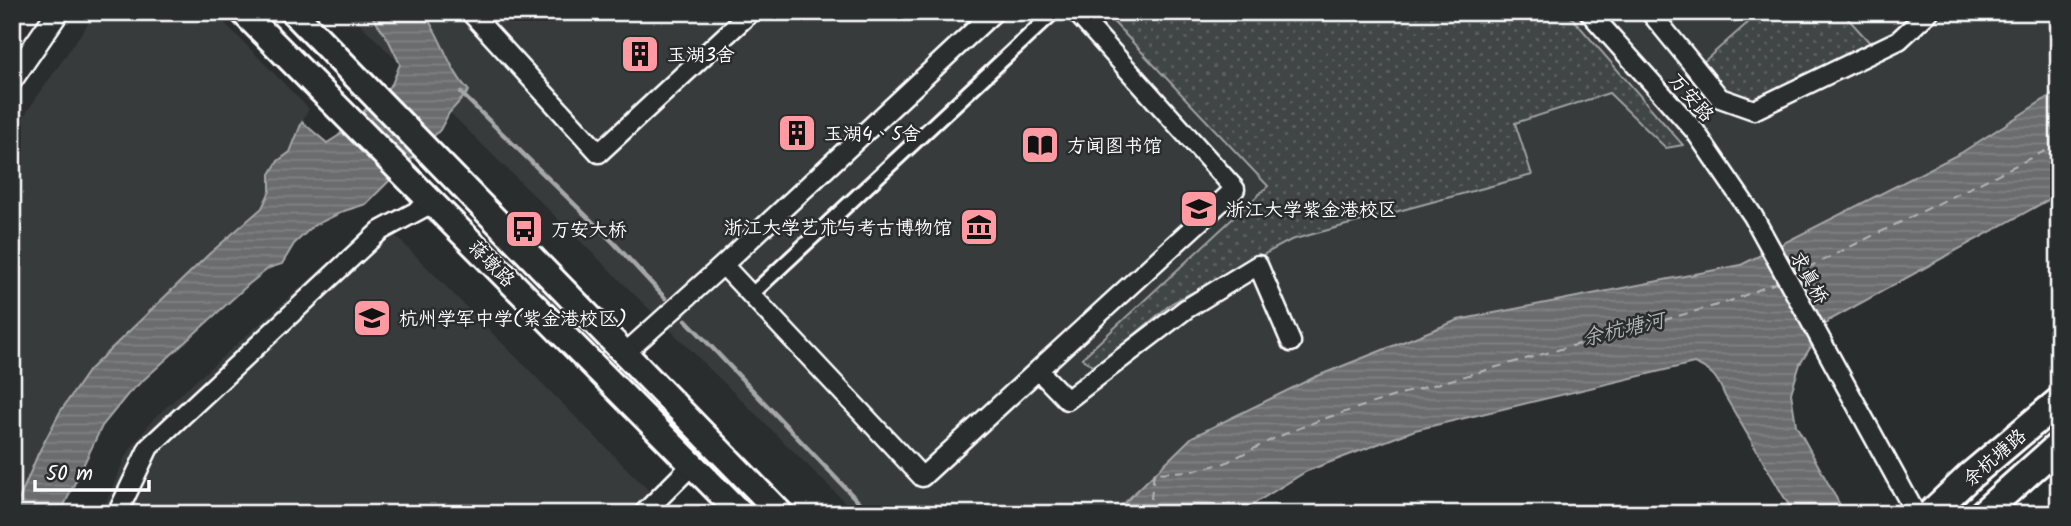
<svg xmlns="http://www.w3.org/2000/svg" width="2071" height="526" font-family="Kalam,'LXGW WenKai TC',sans-serif">
	<style>
		.built { fill: #373a3b }
		.grass { fill: url(#grass-dots); stroke: #a0a2a2; stroke-width: 2 }
		.water { fill: url(#water-rules); stroke: #a6a7a7; stroke-width: 2 }
		.lines { fill: none; stroke-linecap: round; stroke-linejoin: round }
		.stream { stroke: #a6a7a7; stroke-width: 4.5 }
		.ferry { stroke: #b4b6b6; stroke-width: 2; stroke-dasharray: 9 7; stroke-linecap: butt }
		.pedestrian-casing { stroke: #fff; stroke-width: 18 }
		.minor-casing { stroke: #fff; stroke-width: 23 }
		.tertiary-casing { stroke: #fff; stroke-width: 26 }
		.secondary-casing { stroke: #fff; stroke-width: 30 }
		.primary-casing { stroke: #fff; stroke-width: 32 }
		.pedestrian { stroke: #2a2d2e; stroke-width: 12 }
		.minor { stroke: #2a2d2e; stroke-width: 18 }
		.tertiary { stroke: #2a2d2e; stroke-width: 21 }
		.secondary { stroke: #2a2d2e; stroke-width: 24 }
		.primary { stroke: #2a2d2e; stroke-width: 26 }
		.labels { text-anchor: middle; stroke-width: 5; stroke-linejoin: round; paint-order: stroke }
		.poi-label { font-size: 19px; fill: #fff; stroke: #2a2d2e; text-anchor: start }
		.street-label { font-size: 19px; fill: #fff; stroke: #2a2d2e }
		.water-label { font-size: 21px; font-style: italic; fill: #b4b6b6; stroke: #2a2d2e }
	</style>
	<defs>
		<pattern id="grass-dots" width="8" height="8" patternUnits="userSpaceOnUse" patternTransform="scale(1.75)"><rect width="8" height="8" fill="#414445"/><path d="M2 2h.1M6 6h.1" fill="none" stroke="#5e6061" stroke-width="1.8" stroke-linecap="round"/></pattern>
		<pattern id="water-rules" width="6" height="5" patternUnits="userSpaceOnUse" patternTransform="scale(1.75)"><rect width="6" height="5" fill="#6a6c6d"/><path d="M0 2.5h6" fill="none" stroke="#808283"/></pattern>
	</defs>
	<rect width="100%" height="100%" fill="#2a2d2e"/>
	<filter id="ink" filterUnits="userSpaceOnUse"><feTurbulence type="fractalNoise" baseFrequency=".0143" numOctaves="2"/><feDisplacementMap in="SourceGraphic" scale="14" xChannelSelector="R" yChannelSelector="G"/><feConvolveMatrix kernelMatrix="1 2 1 2 8 2 1 2 1" color-interpolation-filters="sRGB"/></filter>
	<g filter="url(#ink)">
		<path class="built" d="M96 12H214L309 109 302 122 307 157 262 208 60 412 38 454 12 514V133Z
			M348 12H2059V90L1961 153 1741 265 1458 320 1192 437 1113 514H857Z
			M378 218 672 514H101L126 455 154 418Z"/>
		<path class="grass" d="M1104 12H1567L1683 145 1666 148 1609 93 1515 123 1532 175 1291 240 1172 303 1095 368 1082 358 1268 186Z
			M1760 12H1842L1872 45 1757 101C1726 99 1721 85 1701 64Z"/>
		<path class="water" d="M369 12H423C443 38 447 67 469 91L449 113 440 130 366 204 344 211 313 226 294 244 282 264 269 268 249 284 128 394 102 426 60 514H13L38 454 60 412 89 370 208 255 262 208 270 191V174L278 161 290 152 302 122 327 143 338 136 392 84 400 64 388 39Z
			M2059 90V194L1828 321 1812 345 1800 364 1791 393 1796 425 1845 514H1794L1725 396C1717 377 1713 371 1694 363L1415 430 1307 471 1237 514H1113L1192 437 1315 377 1458 320 1741 265 1961 153Z"/>
		<g class="lines">
			<path class="stream" d="M461 93 614 243 665 298
				M686 320 870 514"/>
			<path class="ferry" d="M1793 275 2059 144
				M1146 514 1151 498 1154 473 1192 471 1225 463 1275 438 1320 420 1401 394 1728 302 1778 282"/>
			<defs>
				<path id="pedestrian" d="M751 295 1054 12"/>
				<path id="minor" d="M470 12 599 153 751 12
					M1589 12 1695 131 1753 216 1916 514
					M1650 12 1720 98 1754 110 1899 40 1929 12
					M723 265 922 477 1038 370 1067 400 1186 309 1258 265 1291 342
					M624 354 723 265 994 12
					M1038 370 1235 189 1076 12
					M117 514 149 447 380 231 432 203
					M643 514 692 465"/>
				<path id="tertiary" d="M12 79 58 12"/>
				<path id="secondary" d="M243 12 741 514
					M293 12 781 514"/>
				<path id="primary" d="M1930 514 1970 476 2059 401
					M1982 514 2059 445"/>
			</defs>
			<use href="#pedestrian" class="pedestrian-casing"/>
			<use href="#minor" class="minor-casing"/>
			<use href="#tertiary" class="tertiary-casing"/>
			<use href="#secondary" class="secondary-casing"/>
			<use href="#primary" class="primary-casing"/>
			<use href="#pedestrian" class="pedestrian"/>
			<use href="#minor" class="minor"/>
			<use href="#tertiary" class="tertiary"/>
			<use href="#secondary" class="secondary"/>
			<use href="#primary" class="primary"/>
		</g>
	</g>
	<defs>
		<symbol id="building-square" viewBox="-11 -11 22 22"><rect x="-9" y="-9" width="18" height="18" rx="4" fill="#ff9aa2" stroke="#2a2d2e"/><path d="M-4-6H4V6H1V3H-1V6H-4ZM-2.5-4.3h1.7v1.8h-1.7ZM.8-4.3h1.7v1.8H.8ZM-2.5-1h1.7V.8h-1.7ZM.8-1h1.7V.8H.8Z" fill="#111"/></symbol>
		<symbol id="library-square" viewBox="-11 -11 22 22"><rect x="-9" y="-9" width="18" height="18" rx="4" fill="#ff9aa2" stroke="#2a2d2e"/><path d="M-6-4Q-3-5.5-.7-3.5V5Q-3 3-6 4ZM6-4Q3-5.5 .7-3.5V5Q3 3 6 4Z" fill="#111"/></symbol>
		<symbol id="university-square" viewBox="-11 -11 22 22"><rect x="-9" y="-9" width="18" height="18" rx="4" fill="#ff9aa2" stroke="#2a2d2e"/><path d="M0-5L7-2L0 1L-7-2ZM-4 1L0 2.5L4 1V4Q0 6-4 4Z" fill="#111"/></symbol>
		<symbol id="museum-square" viewBox="-11 -11 22 22"><rect x="-9" y="-9" width="18" height="18" rx="4" fill="#ff9aa2" stroke="#2a2d2e"/><path d="M0-6L6-3V-2H-6V-3ZM-5-1h2V3h-2ZM-1-1h2V3h-2ZM3-1h2V3H3ZM-6 4H6V6H-6Z" fill="#111"/></symbol>
		<symbol id="bus-square" viewBox="-11 -11 22 22"><rect x="-9" y="-9" width="18" height="18" rx="4" fill="#ff9aa2" stroke="#2a2d2e"/><path d="M-5-6H5V4H4V6H2V4H-2V6H-4V4H-5ZM-3.5-4V0h7V-4ZM-3.5 1.2v1.5H-2V1.2ZM2 1.2v1.5H3.5V1.2Z" fill="#111"/></symbol>
		<symbol id="school-square" viewBox="-11 -11 22 22"><rect x="-9" y="-9" width="18" height="18" rx="4" fill="#ff9aa2" stroke="#2a2d2e"/><path d="M0-5L7-2L0 1L-7-2ZM-4 1L0 2.5L4 1V4Q0 6-4 4Z" fill="#111"/></symbol>
	</defs>
	<g fill-rule="evenodd">
		<use href="#building-square" x="618" y="32" width="44" height="44"/>
		<use href="#building-square" x="775" y="111" width="44" height="44"/>
		<use href="#library-square" x="1018" y="123" width="44" height="44"/>
		<use href="#university-square" x="1177" y="187" width="44" height="44"/>
		<use href="#museum-square" x="957" y="205" width="44" height="44"/>
		<use href="#bus-square" x="502" y="207" width="44" height="44"/>
		<use href="#school-square" x="350" y="296" width="44" height="44"/>
	</g>
	<g class="labels">
		<g class="poi-label">
			<text x="667" y="61">玉湖3舍</text>
			<text x="824" y="140">玉湖4、5舍</text>
			<text x="1067" y="152">方闻图书馆</text>
			<text x="1226" y="216">浙江大学紫金港校区</text>
			<text x="952" y="234" text-anchor="end">浙江大学艺术与考古博物馆</text>
			<text x="551" y="236">万安大桥</text>
			<text x="399" y="325">杭州学军中学(紫金港校区)</text>
		</g>
		<g class="street-label">
			<text transform="translate(1692 97) rotate(49)" y="7">万安路</text>
			<text transform="translate(492 263) rotate(45)" y="7">蒋墩路</text>
			<text transform="translate(1810 277) rotate(61)" y="7">求真桥</text>
			<text transform="translate(1994 457) rotate(-41)" y="7">余杭塘路</text>
		</g>
		<g class="water-label">
			<text transform="translate(1623 329) rotate(-13)" y="7">余杭塘河</text>
		</g>
	</g>
	<rect width="2071" height="526" fill="none" stroke="#2a2d2e" stroke-width="42"/>
	<rect x="21" y="21" width="2029" height="484" fill="none" stroke="#fff" stroke-width="2.5" filter="url(#ink)"/>
	<path d="M35 480v10h114v-10" fill="none" stroke="#ffffff" stroke-width="3.5"/>
	<text x="46" y="480" font-size="21" fill="#ffffff" stroke="#2a2d2e" stroke-width="5" paint-order="stroke">50 m</text>
</svg>
